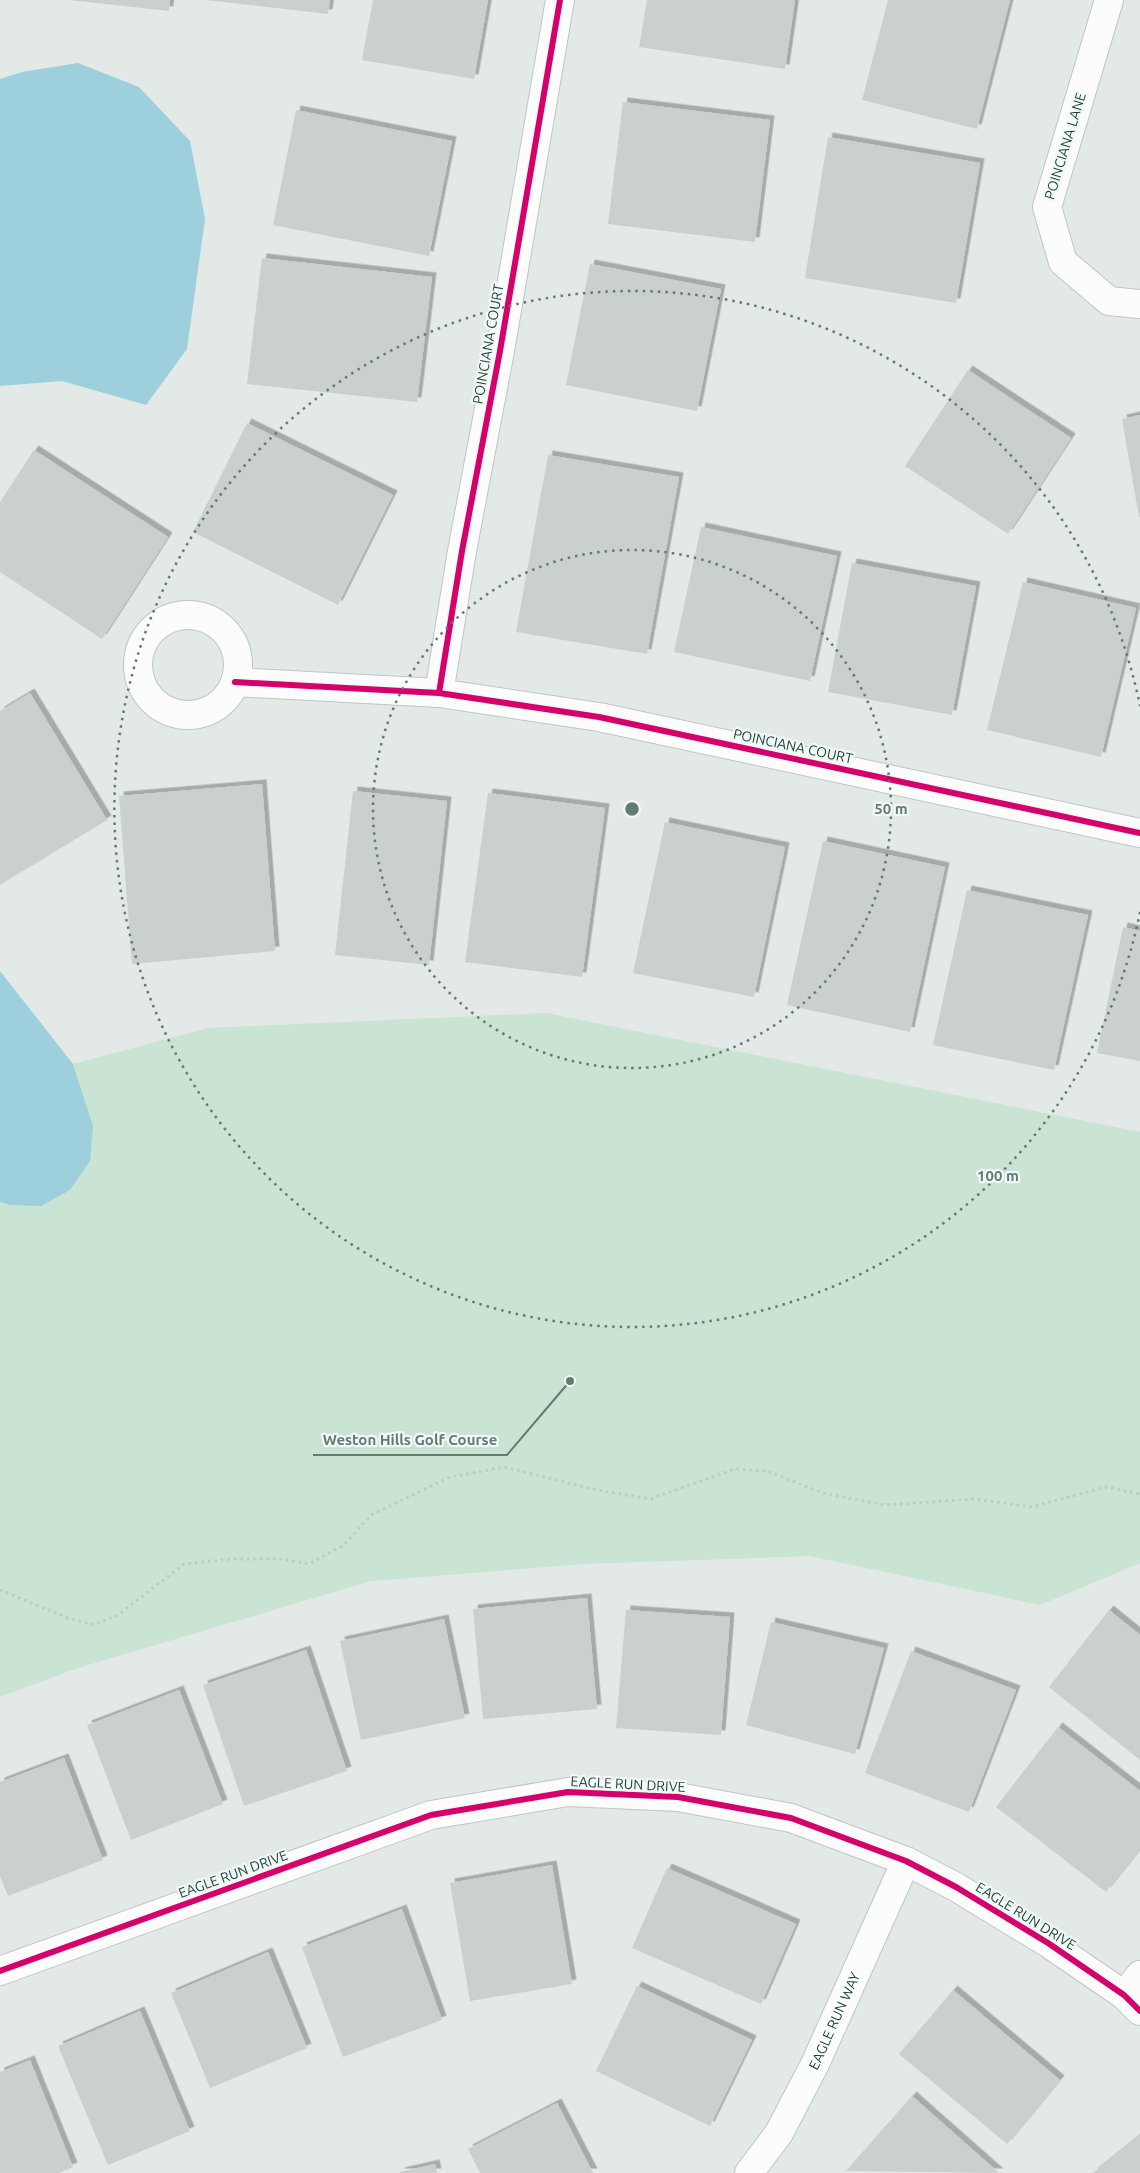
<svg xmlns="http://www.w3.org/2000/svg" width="1140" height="2173" font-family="Ubuntu,sans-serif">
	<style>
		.green { fill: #c9e4d3 }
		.water { fill: #9dcfdd }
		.building { fill: #c9d0ce; filter: url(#shadow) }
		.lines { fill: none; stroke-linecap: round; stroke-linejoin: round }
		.minor-casing { stroke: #bfc6c3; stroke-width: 30 }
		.path { stroke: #bfcac7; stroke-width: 3; stroke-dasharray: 2.5 4; stroke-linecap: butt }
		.minor { stroke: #fbfcfb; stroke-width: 28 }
		.cycleway-casing { stroke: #f0f9f5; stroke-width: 9 }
		.cycleway { stroke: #d6006c; stroke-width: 6 }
		.ring { fill: none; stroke: #637a75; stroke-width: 2.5; stroke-dasharray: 2.5 5 }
		.labels { text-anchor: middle; stroke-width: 4.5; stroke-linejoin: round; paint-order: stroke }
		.street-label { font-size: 14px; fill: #1e3e38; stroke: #f0f9f5 }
		.centre { fill: #637a75; stroke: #f0f9f5; stroke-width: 2.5 }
		.ring-label { font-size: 15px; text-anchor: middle; font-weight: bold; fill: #637a75; stroke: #f0f9f5; stroke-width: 4.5; stroke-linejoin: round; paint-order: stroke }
		.leader { fill: none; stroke: #637a75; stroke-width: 2 }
		.callout-dot { fill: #637a75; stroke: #f0f9f5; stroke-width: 2 }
		.callout-label { font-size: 15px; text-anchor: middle; font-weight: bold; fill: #637a75; stroke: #f0f9f5; stroke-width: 4.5; stroke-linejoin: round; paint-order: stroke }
	</style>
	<defs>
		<filter id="shadow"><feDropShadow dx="4.5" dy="-4.5" stdDeviation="0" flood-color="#0004"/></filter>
	</defs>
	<rect width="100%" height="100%" fill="#e2e9e6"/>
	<path class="green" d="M546 1013 1140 1132V1563L1040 1605 810 1556 584 1564 371 1581 78 1668 0 1697V1202L10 1205 93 1126 73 1064 208 1028Z"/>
	<path class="water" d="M78 63 139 87 190 141 205 219 187 349 146 405 62 381 0 386V79L22 72Z
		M0 971 73 1064 93 1126 90 1161 70 1190 41 1206 10 1205 0 1202Z"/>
	<path class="building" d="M69 0H170L169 11Z
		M206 0H330L328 14Z
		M373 0H488L474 79 362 60Z
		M647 0H795L785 69 639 47Z
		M888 0H1010L977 129 862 100Z
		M623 102 770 120 755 242 608 224Z
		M296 110 452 141 429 256 273 225Z
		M828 137 980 163 956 303 805 278Z
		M262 258 432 277 417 402 247 384Z
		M590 264 721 289 697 411 566 385Z
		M968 370 1071 438 1008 534 905 466Z
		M1140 415V517H1139L1122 419Z
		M247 423 393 495 338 605 193 532Z
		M34 450 168 537 102 639 0 572V502Z
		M548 455 679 477 647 654 516 632Z
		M701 527 837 556 810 681 674 652Z
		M852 563 976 586 952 715 828 692Z
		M1023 582 1136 608 1101 757 987 730Z
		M30 693 107 820 0 885V711Z
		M262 784 275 951 132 964 119 796Z
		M353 791 447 801 429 965 335 955Z
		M488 793 605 808 582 977 465 962Z
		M665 822 785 847 754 997 633 973Z
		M823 841 945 867 910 1032 787 1005Z
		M967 890 1088 915 1054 1070 933 1045Z
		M1123 927 1140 931V1061L1097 1053Z
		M587 1598 597 1709 483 1719 473 1609Z
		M626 1610 730 1617 721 1735 616 1728Z
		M1109 1610 1140 1635V1760L1049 1687Z
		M444 1619 465 1718 361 1740 340 1641Z
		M771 1622 884 1648 855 1754 746 1725Z
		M306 1650 347 1771 244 1806 203 1685Z
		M911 1651 1016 1690 969 1812 865 1773Z
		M179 1690 223 1804 131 1840 87 1725Z
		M1058 1727 1140 1791V1849L1106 1892 996 1807Z
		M64 1758 103 1860 8 1896 0 1876V1782Z
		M552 1865 572 1984 470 2001 450 1883Z
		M667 1868 796 1924 761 2004 632 1948Z
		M402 1909 442 2020 343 2057 302 1947Z
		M268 1952 307 2048 210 2088 171 1993Z
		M637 1986 752 2040 710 2126 596 2071Z
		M953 1990 1060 2080 1007 2144 899 2054Z
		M140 2011 190 2131 108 2165 58 2046Z
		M30 2060 73 2167 59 2173H0V2072Z
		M912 2096 999 2173 846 2171Z
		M557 2103 593 2173H480L468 2149Z
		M1140 2135V2173H1093Z
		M435 2164 437 2173H400V2172Z"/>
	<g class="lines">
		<defs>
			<g id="minor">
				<path d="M1109 0 1047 207 1063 262 1109 301 1140 304"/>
				<circle cx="188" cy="665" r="50"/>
				<path d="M235 682 439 693 599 717 1140 833"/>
				<path d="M439 693 462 551 500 351 560 0"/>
				<path d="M0 1971 431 1815 568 1792 678 1797 791 1818 906 1861 956 1887 1048 1943 1124 1995 1140 2011"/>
				<path d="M1124 1995 1140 1975"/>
				<path id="s1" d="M749 2173 779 2133 815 2064 906 1861"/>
			</g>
		</defs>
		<use href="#minor" class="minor-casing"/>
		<path class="path" d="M0 1590 68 1618 94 1625 118 1615 184 1564 231 1559H281L309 1564 344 1545 371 1515 450 1477 504 1467 597 1490 650 1499 735 1469 767 1471 823 1493 885 1505 975 1499 1032 1507 1106 1487 1140 1494"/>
		<use href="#minor" class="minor"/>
		<defs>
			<path id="cycleway" d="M235 682 439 693 599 717 1140 833
				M439 693 462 551 500 351 560 0
				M0 1971 431 1815 568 1792 678 1797 791 1818 906 1861 956 1887 1048 1943 1124 1995 1140 2011"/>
		</defs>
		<use href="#cycleway" class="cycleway-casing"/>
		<use href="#cycleway" class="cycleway"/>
	</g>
	<g class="ring">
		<circle cx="632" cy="809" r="259"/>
		<path d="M1140 912A518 518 0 1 1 1140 706"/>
	</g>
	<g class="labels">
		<g class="street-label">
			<text transform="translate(1065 146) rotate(-73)" y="5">POINCIANA LANE</text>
			<text transform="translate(488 344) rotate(-80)" y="5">POINCIANA COURT</text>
			<text transform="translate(793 746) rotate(12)" y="5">POINCIANA COURT</text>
			<text transform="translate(628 1784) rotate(3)" y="5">EAGLE RUN DRIVE</text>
			<text transform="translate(233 1874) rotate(-20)" y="5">EAGLE RUN DRIVE</text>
			<text transform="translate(1026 1916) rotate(32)" y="5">EAGLE RUN DRIVE</text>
			<text dy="5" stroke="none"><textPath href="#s1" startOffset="175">EAGLE RUN WAY</textPath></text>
		</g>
	</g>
	<circle cx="632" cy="809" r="8" class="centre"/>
	<g class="ring-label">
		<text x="891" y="814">50 m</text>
		<text x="998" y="1181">100 m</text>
	</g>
	<path class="leader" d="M570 1381L507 1455H313"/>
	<circle class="callout-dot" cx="570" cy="1381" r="5"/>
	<g class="callout-label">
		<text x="410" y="1445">Weston Hills Golf Course</text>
	</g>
</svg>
